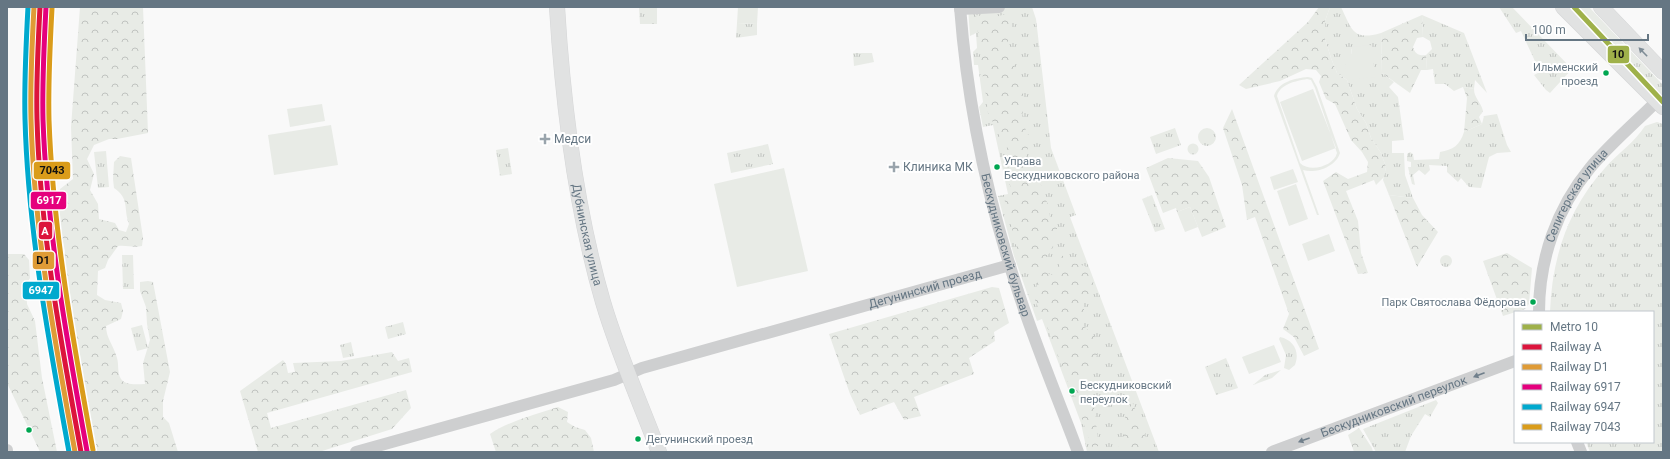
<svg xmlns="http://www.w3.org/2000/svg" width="1670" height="459" font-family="Roboto,sans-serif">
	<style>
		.grass { fill: url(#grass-tufts); fill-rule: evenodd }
		.forest { fill: url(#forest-crowns) }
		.pitch { fill: #e8ebe6; fill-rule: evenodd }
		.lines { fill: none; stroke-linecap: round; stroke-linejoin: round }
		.major-casing { stroke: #d5d6d7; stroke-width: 16 }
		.minor { stroke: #cecfd0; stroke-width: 12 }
		.major { stroke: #e1e2e2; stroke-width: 15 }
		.rail-1-casing { stroke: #fff; stroke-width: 8 }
		.rail-2-casing { stroke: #fff; stroke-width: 8 }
		.rail-3-casing { stroke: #fff; stroke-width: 8 }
		.rail-4-casing { stroke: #fff; stroke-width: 8 }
		.rail-5-casing { stroke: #fff; stroke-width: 8 }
		.rail-1 { stroke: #dc143c; stroke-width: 5 }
		.rail-2 { stroke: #df9b36; stroke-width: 5 }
		.rail-3 { stroke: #e5007d; stroke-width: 5 }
		.rail-4 { stroke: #00a9ce; stroke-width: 5 }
		.rail-5 { stroke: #da9c1a; stroke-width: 5 }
		.metro-1-casing { stroke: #fff; stroke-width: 8 }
		.metro-1 { stroke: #9fb14a; stroke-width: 5 }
		.oneway { fill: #7e8c96 }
		.oneway2 { fill: #707f8b }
		.bus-dot { fill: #00a651; stroke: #fff; stroke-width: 1.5 }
		.poi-dot { fill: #99a4ac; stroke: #fff; stroke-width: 1.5 }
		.labels { text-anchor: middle; stroke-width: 4; stroke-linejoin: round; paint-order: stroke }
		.bus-label { font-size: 11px; fill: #657683; stroke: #fff; text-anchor: start }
		.poi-label { font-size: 12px; fill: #657683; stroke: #fff; text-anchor: start }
		.street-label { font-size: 12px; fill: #657683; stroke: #fff }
		.line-badge { stroke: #fff; stroke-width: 1.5 }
		.badge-label { font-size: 11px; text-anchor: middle; font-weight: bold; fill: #fff }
		.pale-badge-label { font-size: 11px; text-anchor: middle; font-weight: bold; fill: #111 }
	</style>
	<defs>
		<pattern id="grass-tufts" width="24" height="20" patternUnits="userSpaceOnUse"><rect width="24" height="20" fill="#e8ebe6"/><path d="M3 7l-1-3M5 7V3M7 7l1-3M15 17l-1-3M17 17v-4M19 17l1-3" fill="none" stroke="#c0c3c0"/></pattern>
		<pattern id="forest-crowns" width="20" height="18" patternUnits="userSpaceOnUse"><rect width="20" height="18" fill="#e8ebe6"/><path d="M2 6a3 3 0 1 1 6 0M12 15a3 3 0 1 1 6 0" fill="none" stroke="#c0c3c0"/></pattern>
	</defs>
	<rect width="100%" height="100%" fill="#f9f9f9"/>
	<path class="grass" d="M657 7V24H640L639 8Z
		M968 7H1032L1036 19 1051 148 1076 215 1070 217 1159 452H1087L1081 423 1042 319 1037 321 1014 256 998 196 1008 194 993 125 983 127 979 107 983 102 978 65H974L973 52 977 48 976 33 970 36Z
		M1330 7H1341C1352 30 1353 41 1381 33L1382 73 1394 82 1389 87 1398 97 1404 140 1392 141V153H1404L1405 175 1413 198 1389 195 1383 180 1386 167 1381 153 1371 138 1366 123 1357 109 1347 80 1337 73 1331 58 1325 39V21ZM1351 48 1375 77 1345 55H1352Z
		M1499 7H1512L1572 69 1550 93 1546 90 1534 75 1540 72 1521 31 1516 33Z
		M1578 7H1589L1663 85V96Z
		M1422 15 1464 33 1487 93 1475 80 1474 89 1463 87 1454 91 1445 84H1435L1433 69 1427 70 1426 55 1432 49 1430 41 1423 37Z
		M737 23 757 24V35L736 38Z
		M853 53H872L874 62 854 66Z
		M1497 114 1507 145 1511 152 1497 153 1489 157 1481 188 1469 187 1461 178 1458 182 1447 172V166L1429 165 1430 170 1425 175 1419 170 1413 175 1415 185 1412 184 1408 167H1411V162L1407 161V154L1410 152 1413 154 1414 160 1439 159 1440 152C1453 150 1460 145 1464 132L1482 124 1484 116Z
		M1657 122 1663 124V452H1590L1586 442H1653V312H1550C1552 257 1568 209 1605 168 1617 154 1635 142 1645 126Z
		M1198 137a9 9 0 1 1 18 0a9 9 0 1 1-18 0Z
		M1175 128 1181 145 1156 154 1150 137Z
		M1187.5 149a5.5 5.5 0 1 1 11 0a5.5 5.5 0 1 1-11 0Z
		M768 144 773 164 731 173 727 153Z
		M508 148 512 174 500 176 496 150Z
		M106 151 109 187 98 188 94 152Z
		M1152 195 1165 229 1155 232 1142 199Z
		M1440 261a6 6 0 1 1 12 0a6 6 0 1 1-12 0Z
		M122 255H133L134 289H123Z
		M403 322 406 334 388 339 385 327Z
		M142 325 148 348 137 351 131 328Z
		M1280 337C1294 340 1300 352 1295 365L1289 370 1284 368 1286 355 1279 339Z
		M351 342 354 356 343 358 340 345Z
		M1226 358 1238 388 1216 395 1205 367Z
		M1281 370 1272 378 1253 385 1265 375Z
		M1436 400 1438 403 1430 417 1425 414 1411 436 1405 452H1376L1363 429Z"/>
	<path class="forest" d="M80 7H143L148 133 117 139H109L94 145 87 159 94 174 90 190 98 204 99 219 115 223 119 230 126 232 129 224C123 208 130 199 114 188L113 179 114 162 120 156 131 158 143 238 142 246C133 248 127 245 118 246L108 260 105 268 98 271 97 295 105 300 121 303 123 311 121 319 106 326C106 338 114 346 117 358 119 364 117 373 121 379 126 386 137 384 145 384L143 363 150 340 147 324 146 307 140 291V282L148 281 153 282 170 372 163 401V417L169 423 178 452H92L69 346 61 275 65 251 58 220 54 213 60 189 73 179 71 127Z
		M1319 7H1330L1325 21V39L1331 58 1337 73 1347 80 1357 109 1366 123 1371 138 1381 153 1386 167 1384 177 1376 185 1374 180 1346 191 1358 221 1361 253 1368 273 1358 274 1323 181 1336 172 1348 179 1367 172 1368 162 1362 152 1351 140 1335 104 1326 99 1319 82 1321 76 1316 70 1306 69 1280 81 1246 89 1239 85 1308 22Z
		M1009 13C1015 25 1011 32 1007 44L1014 59 1016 81 1021 88 1024 96 1022 121 1029 137V145L1026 153V173L1034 175 1039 181 1043 189 1044 197 1048 204 1050 217 1057 227V236L1051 252 1045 257 1042 268 1025 272 1020 265 1018 252 1004 198 1012 196C1009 179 1006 163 1007 146L1001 144 996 122 990 121C986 109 988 98 984 87L976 15 992 18Z
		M1422 15 1423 37 1417 38 1413 47C1415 54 1419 56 1426 55L1427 70H1421L1410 93 1382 73 1381 33Z
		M1463 87 1474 89C1474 98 1481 102 1483 111L1479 117 1482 124 1464 132 1467 98Z
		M1232 109 1319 349 1304 356 1294 337 1283 329 1289 314 1255 217 1247 220 1242 185 1223 128Z
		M1168 158 1198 161 1209 177 1226 227 1202 237 1190 207 1177 212 1176 208 1163 213 1146 168Z
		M1389 195 1413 198 1422 215 1438 232 1417 267Z
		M1507 253 1532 268 1529 304 1525 309 1503 316 1483 261Z
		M7 254H24L29 260 30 278 26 285 27 304 35 321 42 378 57 452H40L7 383Z
		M1060 254 1073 263 1085 266 1095 286 1091 296 1084 300V326L1096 338 1097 355 1086 379C1096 400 1095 424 1099 446L1092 447 1080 413 1073 388 1067 381 1043 316 1035 301 1038 276 1044 271 1051 275 1059 271Z
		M992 287 999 288 1009 323 994 332 995 341 969 358 974 374 914 397 921 416 904 420 894 402 860 415 850 394 829 334Z
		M392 352 398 361 409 358 412 372 267 413 271 428 406 390 411 408 392 429 319 452H258L240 391 283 360 286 364 288 373 295 372 293 363 341 361Z
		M1133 402 1140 426 1145 430 1146 452H1114L1123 442 1125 417Z
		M558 407 568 412 567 422 575 427 585 430 591 438 594 452H496L490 434C511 420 535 415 558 407Z
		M1359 428 1372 448 1373 452H1354L1348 435Z"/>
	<path class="pitch" d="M738 7H758L757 24 737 23Z
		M1372 45 1375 77 1347 80 1344 55 1352 54 1351 47Z
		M1308 77 1312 78 1317 87 1340 153C1336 167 1315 174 1303 170L1319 215H1317L1274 96C1278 82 1295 78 1308 77ZM1307 79 1311 80 1315 88 1337 153C1334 166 1310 173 1300 163L1277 96C1280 84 1296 81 1307 79Z
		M1313 89 1336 148 1302 161 1280 102Z
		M322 104 325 121 290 127 287 109Z
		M331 125 338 165 274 175 268 135Z
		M784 168 808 271 737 287 714 184Z
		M1293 169 1298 182 1274 190 1270 177Z
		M1296 184 1308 219 1289 226 1277 191Z
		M1190 207 1198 227 1185 232 1177 212Z
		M1329 234 1335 251 1308 261 1302 244Z
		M1274 345 1281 362 1249 374 1242 357Z"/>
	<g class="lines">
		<defs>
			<g id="major">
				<path id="s5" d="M557 7C563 106 575 206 603 302 618 353 640 402 659 452"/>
				<path d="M1563 7 1663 107"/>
				<path d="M1601 7 1663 72"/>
			</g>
		</defs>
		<use href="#major" class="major-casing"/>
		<g class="minor">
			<path id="s1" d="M960 7C967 100 986 193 1015 282 1033 339 1057 396 1078 452"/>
			<path d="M960 9 999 7"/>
			<path id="s2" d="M1539 312C1539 259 1557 208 1590 168 1610 144 1635 123 1657 101"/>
			<path d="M1577 442 1581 452"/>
			<path d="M7 450V452"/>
			<path id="s3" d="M356 452 614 380 642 368 1010 265"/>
			<path id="s4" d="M1272 452 1515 361"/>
		</g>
		<use href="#major" class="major"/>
		<defs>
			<path id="rail-1" d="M40 7C38 44 36 82 37 119 40 231 61 342 81 452"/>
			<path id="rail-2" d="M34 7C32 44 30 82 31 119 34 231 55 342 75 452"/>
			<path id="rail-3" d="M46 7C44 45 42 82 43 120 47 231 67 341 87 451"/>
			<path id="rail-4" d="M28 7C26 44 24 82 25 119 28 231 49 342 69 452"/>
			<path id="rail-5" d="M52 8C50 45 48 82 49 120 53 231 73 341 93 450"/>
		</defs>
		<use href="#rail-1" class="rail-1-casing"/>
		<use href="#rail-2" class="rail-2-casing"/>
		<use href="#rail-3" class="rail-3-casing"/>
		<use href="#rail-4" class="rail-4-casing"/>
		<use href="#rail-5" class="rail-5-casing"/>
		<use href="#rail-1" class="rail-1"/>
		<use href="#rail-2" class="rail-2"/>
		<use href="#rail-3" class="rail-3"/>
		<use href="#rail-4" class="rail-4"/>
		<use href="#rail-5" class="rail-5"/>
		<defs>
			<path id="metro-1" d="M1574 7 1663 102"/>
		</defs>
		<use href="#metro-1" class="metro-1-casing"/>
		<use href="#metro-1" class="metro-1"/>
	</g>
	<defs><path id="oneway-solid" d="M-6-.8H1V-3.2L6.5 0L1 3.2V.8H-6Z"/></defs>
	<use class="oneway" href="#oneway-solid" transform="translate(1643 52) rotate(-134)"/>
	<g class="oneway2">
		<use href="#oneway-solid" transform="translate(1479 375) rotate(159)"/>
		<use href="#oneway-solid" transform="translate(1304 440) rotate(160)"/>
	</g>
	<g class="bus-dot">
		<circle cx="1606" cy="73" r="3.5"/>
		<circle cx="997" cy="167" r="3.5"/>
		<circle cx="1533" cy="302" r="3.5"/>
		<circle cx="1072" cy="391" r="3.5"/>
		<circle cx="29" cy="430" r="3.5"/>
		<circle cx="638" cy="439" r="3.5"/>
	</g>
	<g class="poi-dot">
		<path d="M543 133h4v4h4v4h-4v4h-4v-4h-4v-4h4z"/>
		<path d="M892 161h4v4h4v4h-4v4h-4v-4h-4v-4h4z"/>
	</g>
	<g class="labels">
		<g class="bus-label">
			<text x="1598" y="71" text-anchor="end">Ильменский<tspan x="1598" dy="14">проезд</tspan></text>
			<text x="1004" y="165">Управа<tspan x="1004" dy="14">Бескудниковского района</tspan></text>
			<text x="1526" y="306" text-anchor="end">Парк Святослава Фёдорова</text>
			<text x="1080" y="389">Бескудниковский<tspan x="1080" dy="14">переулок</tspan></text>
			<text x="646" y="443">Дегунинский проезд</text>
		</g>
		<g class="poi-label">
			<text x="554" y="143">Медси</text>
			<text x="903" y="171">Клиника МК</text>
		</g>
		<g class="street-label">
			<text dy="4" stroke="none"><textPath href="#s2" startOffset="125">Селигерская улица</textPath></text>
			<text dy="4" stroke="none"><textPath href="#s5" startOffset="230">Дубнинская улица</textPath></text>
			<text dy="4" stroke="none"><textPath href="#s1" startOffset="243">Бескудниковский бульвар</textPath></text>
			<text dy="4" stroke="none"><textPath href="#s3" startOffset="592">Дегунинский проезд</textPath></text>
			<text dy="4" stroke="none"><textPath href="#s4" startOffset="130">Бескудниковский переулок</textPath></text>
		</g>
	</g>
	<g class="line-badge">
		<rect x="1607" y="45" width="23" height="19" rx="4" fill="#9fb14a"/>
		<rect x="33" y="161" width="38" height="19" rx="4" fill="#da9c1a"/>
		<rect x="30" y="191" width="37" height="19" rx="4" fill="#e5007d"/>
		<rect x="38" y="221" width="15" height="19" rx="4" fill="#dc143c"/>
		<rect x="32" y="251" width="23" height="19" rx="4" fill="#df9b36"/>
		<rect x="22" y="281" width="38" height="19" rx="4" fill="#00a9ce"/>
	</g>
	<g class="badge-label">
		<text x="49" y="204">6917</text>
		<text x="45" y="235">A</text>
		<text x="41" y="294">6947</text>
	</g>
	<g class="pale-badge-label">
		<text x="1618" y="58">10</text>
		<text x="52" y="174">7043</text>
		<text x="43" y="264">D1</text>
	</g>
	<rect width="1670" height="459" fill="none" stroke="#657683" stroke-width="16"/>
	<rect x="1514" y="311" width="140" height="132" fill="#ffffff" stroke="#c1c8cd"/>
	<rect x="1522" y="324" width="20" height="6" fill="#9fb14a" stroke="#c1c8cd"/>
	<text x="1550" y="331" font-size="12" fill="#657683">Metro 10</text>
	<rect x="1522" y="344" width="20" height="6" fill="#dc143c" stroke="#c1c8cd"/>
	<text x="1550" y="351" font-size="12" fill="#657683">Railway A</text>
	<rect x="1522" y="364" width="20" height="6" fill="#df9b36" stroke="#c1c8cd"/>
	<text x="1550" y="371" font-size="12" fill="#657683">Railway D1</text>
	<rect x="1522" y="384" width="20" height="6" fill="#e5007d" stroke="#c1c8cd"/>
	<text x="1550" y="391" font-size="12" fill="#657683">Railway 6917</text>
	<rect x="1522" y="404" width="20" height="6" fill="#00a9ce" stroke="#c1c8cd"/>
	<text x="1550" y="411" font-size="12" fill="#657683">Railway 6947</text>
	<rect x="1522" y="424" width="20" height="6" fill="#da9c1a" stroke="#c1c8cd"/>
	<text x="1550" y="431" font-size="12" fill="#657683">Railway 7043</text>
	<path d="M1526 34v6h122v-6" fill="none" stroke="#657683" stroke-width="2"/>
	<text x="1532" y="34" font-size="12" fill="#657683" stroke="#ffffff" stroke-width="3" paint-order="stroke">100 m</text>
</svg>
